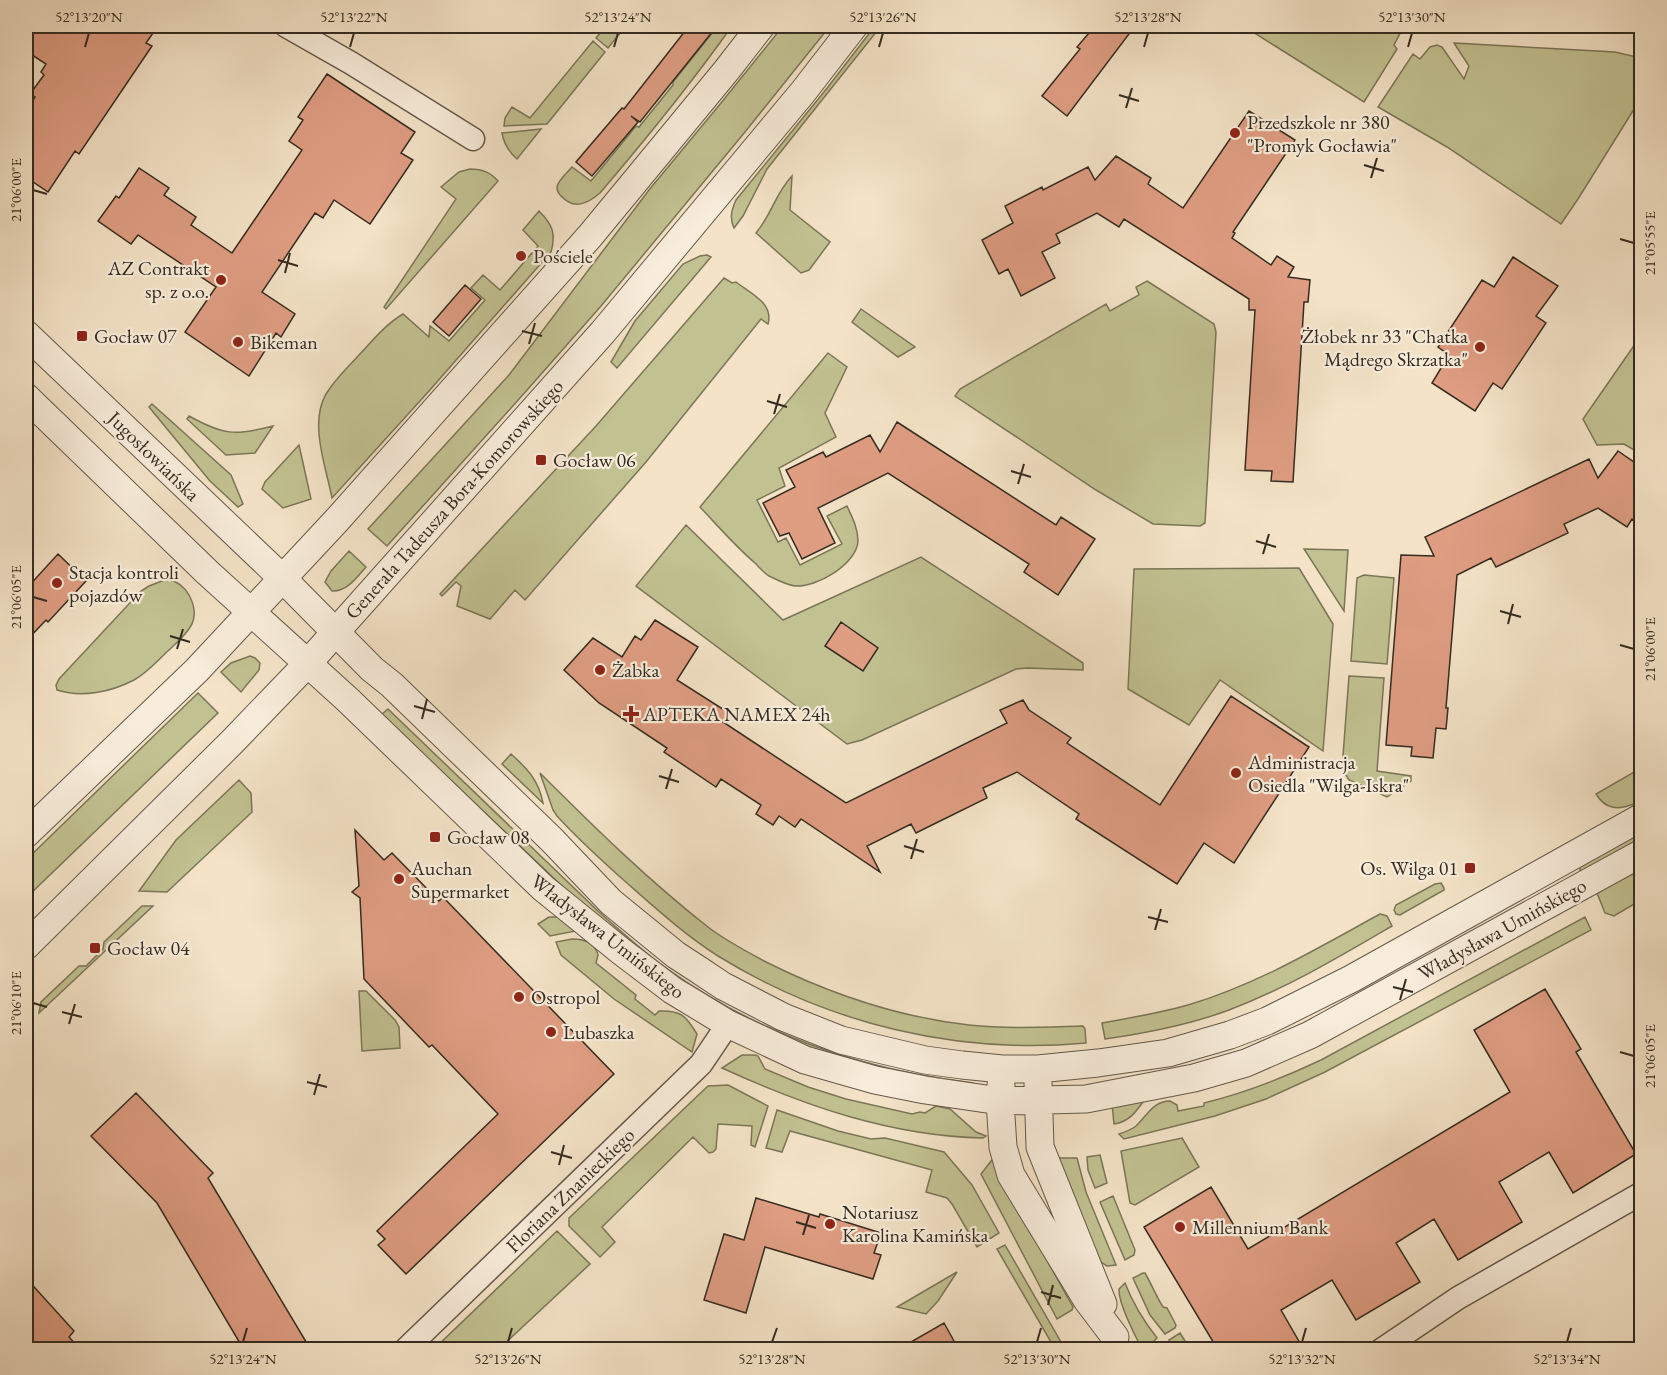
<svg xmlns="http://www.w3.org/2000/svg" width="1667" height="1375" font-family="'EB Garamond',serif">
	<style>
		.green { fill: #c2c191; stroke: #7b7658; stroke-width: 1.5 }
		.building { fill: #df9d82; stroke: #342b20; stroke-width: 1.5 }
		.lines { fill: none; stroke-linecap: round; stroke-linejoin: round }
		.minor-casing { stroke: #64594a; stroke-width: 25 }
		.tertiary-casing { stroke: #64594a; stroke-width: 29 }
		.minor { stroke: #f8eddb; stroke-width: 22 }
		.tertiary { stroke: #f8eddb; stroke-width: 27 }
		.ticks { fill: none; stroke: #342b20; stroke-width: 2 }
		.poi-dot { fill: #8f2418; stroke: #f8eddb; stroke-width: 2 }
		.labels { text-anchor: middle; stroke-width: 4.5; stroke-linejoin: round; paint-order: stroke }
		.poi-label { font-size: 20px; fill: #342b20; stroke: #f8eddb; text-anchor: start }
		.street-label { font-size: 20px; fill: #342b20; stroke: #f8eddb }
		.neatline { fill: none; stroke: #342b20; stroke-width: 2 }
		.ticks-label { font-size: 15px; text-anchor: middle; fill: #342b20 }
	</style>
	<rect width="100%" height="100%" fill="#f4e3c7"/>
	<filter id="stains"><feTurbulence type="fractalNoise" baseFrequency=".00333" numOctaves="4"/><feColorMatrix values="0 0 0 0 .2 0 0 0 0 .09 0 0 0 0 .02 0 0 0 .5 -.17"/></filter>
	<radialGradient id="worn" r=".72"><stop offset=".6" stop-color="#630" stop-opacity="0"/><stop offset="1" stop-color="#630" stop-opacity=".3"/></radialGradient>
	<path class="green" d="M606 26H626L608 48 596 38Z
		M716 26H732C691 84 646 139 600 193 587 204 574 210 561 196 558 193 557 191 557 187 558 180 568 172 572 167L591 181 636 126 639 127 673 85V82L717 27Z
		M783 26H830L745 132 601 306 528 389 387 546 368 529 509 375 649 190 721 103Z
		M875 26H881L767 169 743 216 734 228C729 218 732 209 736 200L828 87Z
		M1284 26H1404L1394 45 1397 49 1364 102 1245 27Z
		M593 41 605 52 547 124 504 126 505 118 512 107 530 118Z
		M1454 43 1615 52 1641 58V98L1578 199 1561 224 1447 147 1378 107 1413 54 1420 59 1430 47 1437 45 1442 47 1464 79 1469 66Z
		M541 129 517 159C509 152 504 144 502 133Z
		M470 169C482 169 490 172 498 181L386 309 384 307 456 199 441 187 459 172Z
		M792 176 790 210 830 242 809 270 801 273 756 233C772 214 775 194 792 176Z
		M539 211C553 225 556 234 551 252L429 391 332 498C326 467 309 423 326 394 335 379 348 367 359 355 373 340 386 324 403 314L429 337 430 326 449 341 485 300 471 288 483 275 500 290 538 246 523 230Z
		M707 255 711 257 617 368 611 362 635 321 683 264 700 256Z
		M724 278 732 283 736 282C750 293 774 303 768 324L761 319 646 462 525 600 515 590 490 619 457 606 461 586 456 582 442 596 440 594 596 426Z
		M1147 281 1214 324 1216 332 1205 523 1200 526 1153 524 1096 490 955 396 960 389 1106 304 1110 311 1139 295 1136 287Z
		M861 309 915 347 898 357 852 322Z
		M1640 337 1642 339 1641 454 1624 444 1597 445 1583 419Z
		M828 353 847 367 825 413 836 437 779 468 785 486 757 500 778 542 786 538 800 565 842 544 827 516 847 506C852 517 858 528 858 541 857 564 816 588 795 586 788 585 775 579 769 576 764 573 759 567 755 563 735 546 718 526 700 507Z
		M152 404 231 475 243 504 238 507 210 481 149 407Z
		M189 416C223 435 235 436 273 426L255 453 226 455 187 419Z
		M299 445 311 499 283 508 262 489 265 482Z
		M686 525 783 620 921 557 1083 663V670L1027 668 1016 669 862 740 847 744 636 586Z
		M1304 549 1348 550 1344 611Z
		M349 551 366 567C357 577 347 592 332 591L325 582 331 571Z
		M1299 568 1333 624 1323 751 1220 680 1189 725 1128 689 1134 569Z
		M1364 575 1394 578 1387 664 1351 661 1357 578Z
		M167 579C176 581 184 586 189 595 203 621 187 633 169 650 158 660 147 673 134 680 111 692 82 698 57 690L56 685 59 679 141 591 149 586Z
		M250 656 255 658 260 663 259 670 241 692 221 672 231 663Z
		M1349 676 1384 678 1377 771 1411 776V781L1387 797 1349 780 1342 769Z
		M198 693 218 713 26 898V860Z
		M388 709 599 912C622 932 644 953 669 970 760 1035 863 1070 973 1083L974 1088 972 1089C903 1080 835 1067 771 1037 732 1019 692 996 658 971 615 939 578 901 540 865 487 815 434 765 382 714Z
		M511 754C527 768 539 781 543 803L502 764Z
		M1641 768V781L1635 786 1638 793 1634 804C1618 810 1606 810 1596 794Z
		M540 773C594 827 648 880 708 927 726 941 746 951 766 962 830 994 898 1017 969 1025 1007 1029 1045 1027 1083 1026L1085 1029 1086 1043C957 1055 828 1024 718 956 682 933 651 904 619 876 598 857 576 837 557 816L553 810Z
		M239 780 251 793 252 812 167 892 139 891 176 840Z
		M1641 830V840L1583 872 1580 870V867Z
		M1641 870V900L1614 916 1605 913 1597 893 1622 878Z
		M1441 883 1444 888V890L1400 915 1396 914 1394 910 1396 905 1435 884Z
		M142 906H153L39 1013 41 1002 79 966H86L103 949 104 942Z
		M1380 914 1387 916 1392 926C1339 957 1287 988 1229 1010 1189 1025 1147 1033 1105 1039L1102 1023C1131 1018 1160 1013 1188 1005 1256 985 1318 948 1380 914Z
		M549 917H560L581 930 550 936 538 924Z
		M1585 917 1591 930 1325 1072 1266 1099 1215 1116 1124 1139 1119 1134C1125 1132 1131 1130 1136 1126 1147 1116 1153 1101 1170 1101L1177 1105 1178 1111 1204 1106V1103C1245 1093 1283 1078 1321 1060Z
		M572 939C584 939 595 942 598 955L596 963 636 995 635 999 655 1015 659 1011C681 1010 686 1016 697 1034L692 1052 614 999 561 955 556 942Z
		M359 991H366L395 1020 399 1027 400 1048 362 1051Z
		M742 1055H755L758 1056 765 1069 808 1087 846 1099 912 1114 920 1112 925 1113 936 1106 950 1109 976 1132 986 1136 983 1138C891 1136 805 1106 722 1068Z
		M728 1085 768 1106 755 1147 751 1145 752 1126 718 1124 716 1149 713 1152 709 1153 693 1137 602 1227 615 1242 600 1257 569 1226V1218L708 1086Z
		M1145 1099C1136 1112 1129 1122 1114 1124L1112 1104Z
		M777 1110 838 1131 871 1139 885 1138 944 1152 972 1185 999 1233 977 1247 952 1204 947 1198 926 1192 932 1170 790 1131 782 1152 766 1148Z
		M1182 1138 1199 1167 1135 1205 1130 1203 1121 1151Z
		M1100 1155 1107 1183 1095 1188 1088 1170 1087 1157Z
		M995 1156 1000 1176 1073 1307 1072 1310 1057 1319 981 1174Z
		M1055 1158H1077L1086 1192 1116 1265 1107 1266 1101 1262Z
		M1113 1196 1135 1250 1134 1255 1125 1260 1100 1202Z
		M557 1231 590 1264 499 1349H434Z
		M1005 1245 1065 1349H1055L997 1249Z
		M957 1272 938 1301 926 1314 897 1307Z
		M1143 1273H1145C1152 1285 1156 1296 1163 1307L1167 1308 1176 1325 1175 1328 1165 1334 1150 1315 1133 1278Z
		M1125 1283C1133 1304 1143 1320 1157 1338L1154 1341 1142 1349C1135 1336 1118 1302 1119 1289Z
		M1180 1333 1190 1349H1174L1169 1340Z"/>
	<path class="building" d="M26 26H158L146 43 152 46 79 154 75 151 48 192 26 177V111L35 97 30 94 44 75 41 72 46 64 26 51Z
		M689 26H717L640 122 631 116 638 122 592 176 576 162 622 108 624 109Z
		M1095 26H1135L1067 116 1042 96 1080 49 1077 47Z
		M327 74 415 132 401 153 413 160 370 224 334 200 323 218 315 213 262 292 295 314 281 337 276 333 249 376 185 332 216 287 138 235 131 244 98 221 116 196 119 198 139 168 169 188 164 195 196 217 191 225 232 253 302 150 289 141 303 120 298 117Z
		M1249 111 1295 140 1233 232 1235 233 1232 238 1271 265 1277 256 1294 267 1288 277 1310 280 1308 302H1304L1293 482 1271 481 1272 471 1245 470 1255 310H1249V299L1124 219 1119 227 1097 213 1056 234 1060 243 1042 252 1055 278 1021 296 1008 269 999 274 982 240 1013 223 1005 206 1042 187 1043 190 1088 167 1095 180 1116 156 1151 178 1148 184 1183 208Z
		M1513 257 1558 286 1536 316 1546 323 1502 389 1493 383 1475 411 1432 383 1449 355 1438 347 1482 280 1494 287Z
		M465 285 481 299 449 336 433 322Z
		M897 422 1056 525 1061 517 1095 539 1058 595 1024 572 1029 564 888 473 818 508 835 543 802 559 789 533 780 536 763 503 795 487 786 470 823 452 826 457 870 435 880 452Z
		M1618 451 1641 467V525L1632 519 1627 527 1598 508 1564 524 1568 533 1496 567 1491 558 1457 575 1446 708H1448L1446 729 1436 728 1433 758 1411 756 1412 747 1386 745 1401 555 1434 556 1425 537 1589 459 1598 478Z
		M58 554 86 581 48 622 46 620 26 641V589Z
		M655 620 698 647 677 680 729 713 723 722 846 803 1007 723 1000 710 1023 700 1029 710 1071 738 1067 743 1160 805 1231 696 1309 747 1234 863 1204 843 1177 884 1076 819 1079 814 1017 772 983 788 987 798 934 824 916 833 911 824 867 846 880 872 801 819 795 827 779 816 773 825 756 814 761 805 721 779 716 787 664 752 667 748 599 703 564 670 593 638 622 657 635 636 641 640Z
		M841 622 878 648 863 671 825 646Z
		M355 830 384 860 392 853 439 901 443 897 614 1074 406 1274 378 1245 385 1239 377 1231 498 1114 432 1045 429 1047 364 979 360 898 352 892 359 886Z
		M1545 989 1581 1049 1576 1052 1636 1154 1573 1193 1549 1152 1499 1182 1522 1222 1458 1260 1434 1219 1396 1243 1420 1282 1356 1320 1332 1280 1281 1310 1304 1350H1218L1144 1227 1211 1187 1248 1249 1510 1092 1474 1030Z
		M136 1093 213 1173 208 1178 311 1350H244L157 1203 91 1136Z
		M756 1198 819 1217 820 1214 881 1233 874 1253 881 1255 873 1279 765 1247 746 1313 704 1300 724 1234 744 1240Z
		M26 1278 74 1331 69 1337 81 1350H26Z
		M944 1323 959 1350H897Z"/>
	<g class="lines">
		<defs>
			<path id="minor" d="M286 26 351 63 473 139
				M405 1350 701 1064 728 1024
				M1381 1350 1458 1298 1642 1193"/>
			<path id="tertiary" d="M26 334 282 578 372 669 392 685 552 840 611 902 676 955 696 968 723 986 783 1017 841 1040 925 1060 962 1065 1002 1069H1038L1098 1063 1168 1053 1230 1035 1267 1021 1351 979 1642 817
				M26 397 207 572 348 700 543 888 622 952 672 990 728 1024 805 1060 875 1080 925 1090 1000 1101 1086 1099 1194 1078 1246 1063 1310 1035 1642 853
				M26 834 197 670 337 520 590 236 726 71 761 26
				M26 946 232 742 308 663 603 332 803 92 854 26
				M1038 1082 1040 1147 1103 1304
				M1001 1085 1000 1101 1003 1147 1011 1175 1087 1300 1115 1337"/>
		</defs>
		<use href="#minor" class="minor-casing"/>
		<use href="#tertiary" class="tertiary-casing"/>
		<use href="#minor" class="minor"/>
		<use href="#tertiary" class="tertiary"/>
	</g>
	<path class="ticks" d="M85 47 89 33M350 47 354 33M614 47 618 33M879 47 883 33M1144 47 1148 33M1408 47 1412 33M1119 95 1139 101M1126 108 1132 88M1364 165 1384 171M1371 178 1377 158M33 190 47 194M1620 239 1634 243M278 260 298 266M285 273 290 253M522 331 542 336M529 344 535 323M767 401 787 407M774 414 780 394M1011 471 1031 477M1018 484 1024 464M1256 541 1276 547M1263 554 1269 534M33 597 47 601M1500 611 1521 617M1508 624 1513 604M170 636 190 642M1620 645 1634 649M177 649 183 629M414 706 435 712M422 719 427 699M659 776 679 782M666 789 672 769M904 846 924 852M911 859 917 839M1148 917 1168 922M1155 930 1161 909M1393 987 1413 992M1400 1000 1406 979M33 1003 47 1007M62 1012 82 1017M69 1024 75 1004M1620 1052 1634 1056M307 1082 327 1087M314 1095 320 1074M551 1152 572 1158M559 1165 564 1145M796 1222 816 1228M803 1235 809 1215M1041 1292 1061 1298M1048 1305 1053 1285M243 1342 247 1328M508 1342 512 1328M772 1342 777 1328M1037 1342 1041 1328M1302 1342 1306 1328M1567 1342 1571 1328"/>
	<g class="poi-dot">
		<circle cx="1235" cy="133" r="6"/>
		<circle cx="521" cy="256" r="6"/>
		<circle cx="221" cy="280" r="6"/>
		<rect x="76" y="330" width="12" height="12" rx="3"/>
		<circle cx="238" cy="342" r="6"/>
		<circle cx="1480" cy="347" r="6"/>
		<rect x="535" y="454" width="12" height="12" rx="3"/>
		<circle cx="57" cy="583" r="6"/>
		<circle cx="600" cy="670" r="6"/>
		<path d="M628 705h6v6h6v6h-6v6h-6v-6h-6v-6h6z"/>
		<circle cx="1236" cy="773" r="6"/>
		<rect x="429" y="831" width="12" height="12" rx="3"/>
		<rect x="1464" y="862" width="12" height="12" rx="3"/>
		<circle cx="399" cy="879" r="6"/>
		<rect x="89" y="942" width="12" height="12" rx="3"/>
		<circle cx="519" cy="997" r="6"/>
		<circle cx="551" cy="1032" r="6"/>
		<circle cx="830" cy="1224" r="6"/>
		<circle cx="1180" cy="1227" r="6"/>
	</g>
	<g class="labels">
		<g class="poi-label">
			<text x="1247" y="129">Przedszkole nr 380<tspan x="1247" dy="23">"Promyk Gocławia"</tspan></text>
			<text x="533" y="263">Pościele</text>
			<text x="209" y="275" text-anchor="end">AZ Contrakt<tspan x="209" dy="23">sp. z o.o.</tspan></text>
			<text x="94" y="343">Gocław 07</text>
			<text x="1468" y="343" text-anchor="end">Żłobek nr 33 "Chatka<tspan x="1468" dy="23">Mądrego Skrzatka"</tspan></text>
			<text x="250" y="349">Bikeman</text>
			<text x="553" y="467">Gocław 06</text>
			<text x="69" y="579">Stacja kontroli<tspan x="69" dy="23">pojazdów</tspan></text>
			<text x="612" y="677">Żabka</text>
			<text x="643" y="721">APTEKA NAMEX 24h</text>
			<text x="1248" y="769">Administracja<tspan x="1248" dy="23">Osiedla "Wilga-Iskra"</tspan></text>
			<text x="447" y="844">Gocław 08</text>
			<text x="411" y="875">Auchan<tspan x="411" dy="23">Supermarket</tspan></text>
			<text x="1458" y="875" text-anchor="end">Os. Wilga 01</text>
			<text x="107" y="955">Gocław 04</text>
			<text x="531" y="1004">Ostropol</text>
			<text x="563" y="1039">Lubaszka</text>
			<text x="842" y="1219">Notariusz<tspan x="842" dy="23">Karolina Kamińska</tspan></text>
			<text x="1192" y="1234">Millennium Bank</text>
		</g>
		<g class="street-label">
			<text transform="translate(154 456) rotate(44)" y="7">Jugosłowiańska</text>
			<text transform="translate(454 499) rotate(-48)" y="7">Generała Tadeusza Bora-Komorowskiego</text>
			<text transform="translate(1502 929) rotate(-29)" y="7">Władysława Umińskiego</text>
			<text transform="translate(608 936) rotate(38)" y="7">Władysława Umińskiego</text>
			<text transform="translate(570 1190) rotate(-44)" y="7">Floriana Znanieckiego</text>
		</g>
	</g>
	<rect width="1667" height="1375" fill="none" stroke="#f4e3c7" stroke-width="66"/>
	<rect x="33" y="33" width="1601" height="1309" class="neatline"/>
	<g class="ticks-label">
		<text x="89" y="22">52°13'20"N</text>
		<text x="354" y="22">52°13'22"N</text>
		<text x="618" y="22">52°13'24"N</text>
		<text x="883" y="22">52°13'26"N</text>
		<text x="1148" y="22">52°13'28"N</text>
		<text x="1412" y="22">52°13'30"N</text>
		<text transform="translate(16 190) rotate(-90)" y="5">21°06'00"E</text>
		<text transform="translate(1650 243) rotate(-90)" y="5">21°05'55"E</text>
		<text transform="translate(16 597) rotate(-90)" y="5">21°06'05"E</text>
		<text transform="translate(1650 649) rotate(-90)" y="5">21°06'00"E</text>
		<text transform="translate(16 1003) rotate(-90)" y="5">21°06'10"E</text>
		<text transform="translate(1650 1056) rotate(-90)" y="5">21°06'05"E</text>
		<text x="243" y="1364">52°13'24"N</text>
		<text x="508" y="1364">52°13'26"N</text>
		<text x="772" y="1364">52°13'28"N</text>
		<text x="1037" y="1364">52°13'30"N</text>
		<text x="1302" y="1364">52°13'32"N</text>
		<text x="1567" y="1364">52°13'34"N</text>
	</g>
	<rect width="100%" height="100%" filter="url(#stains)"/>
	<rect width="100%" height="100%" fill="url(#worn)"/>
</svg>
